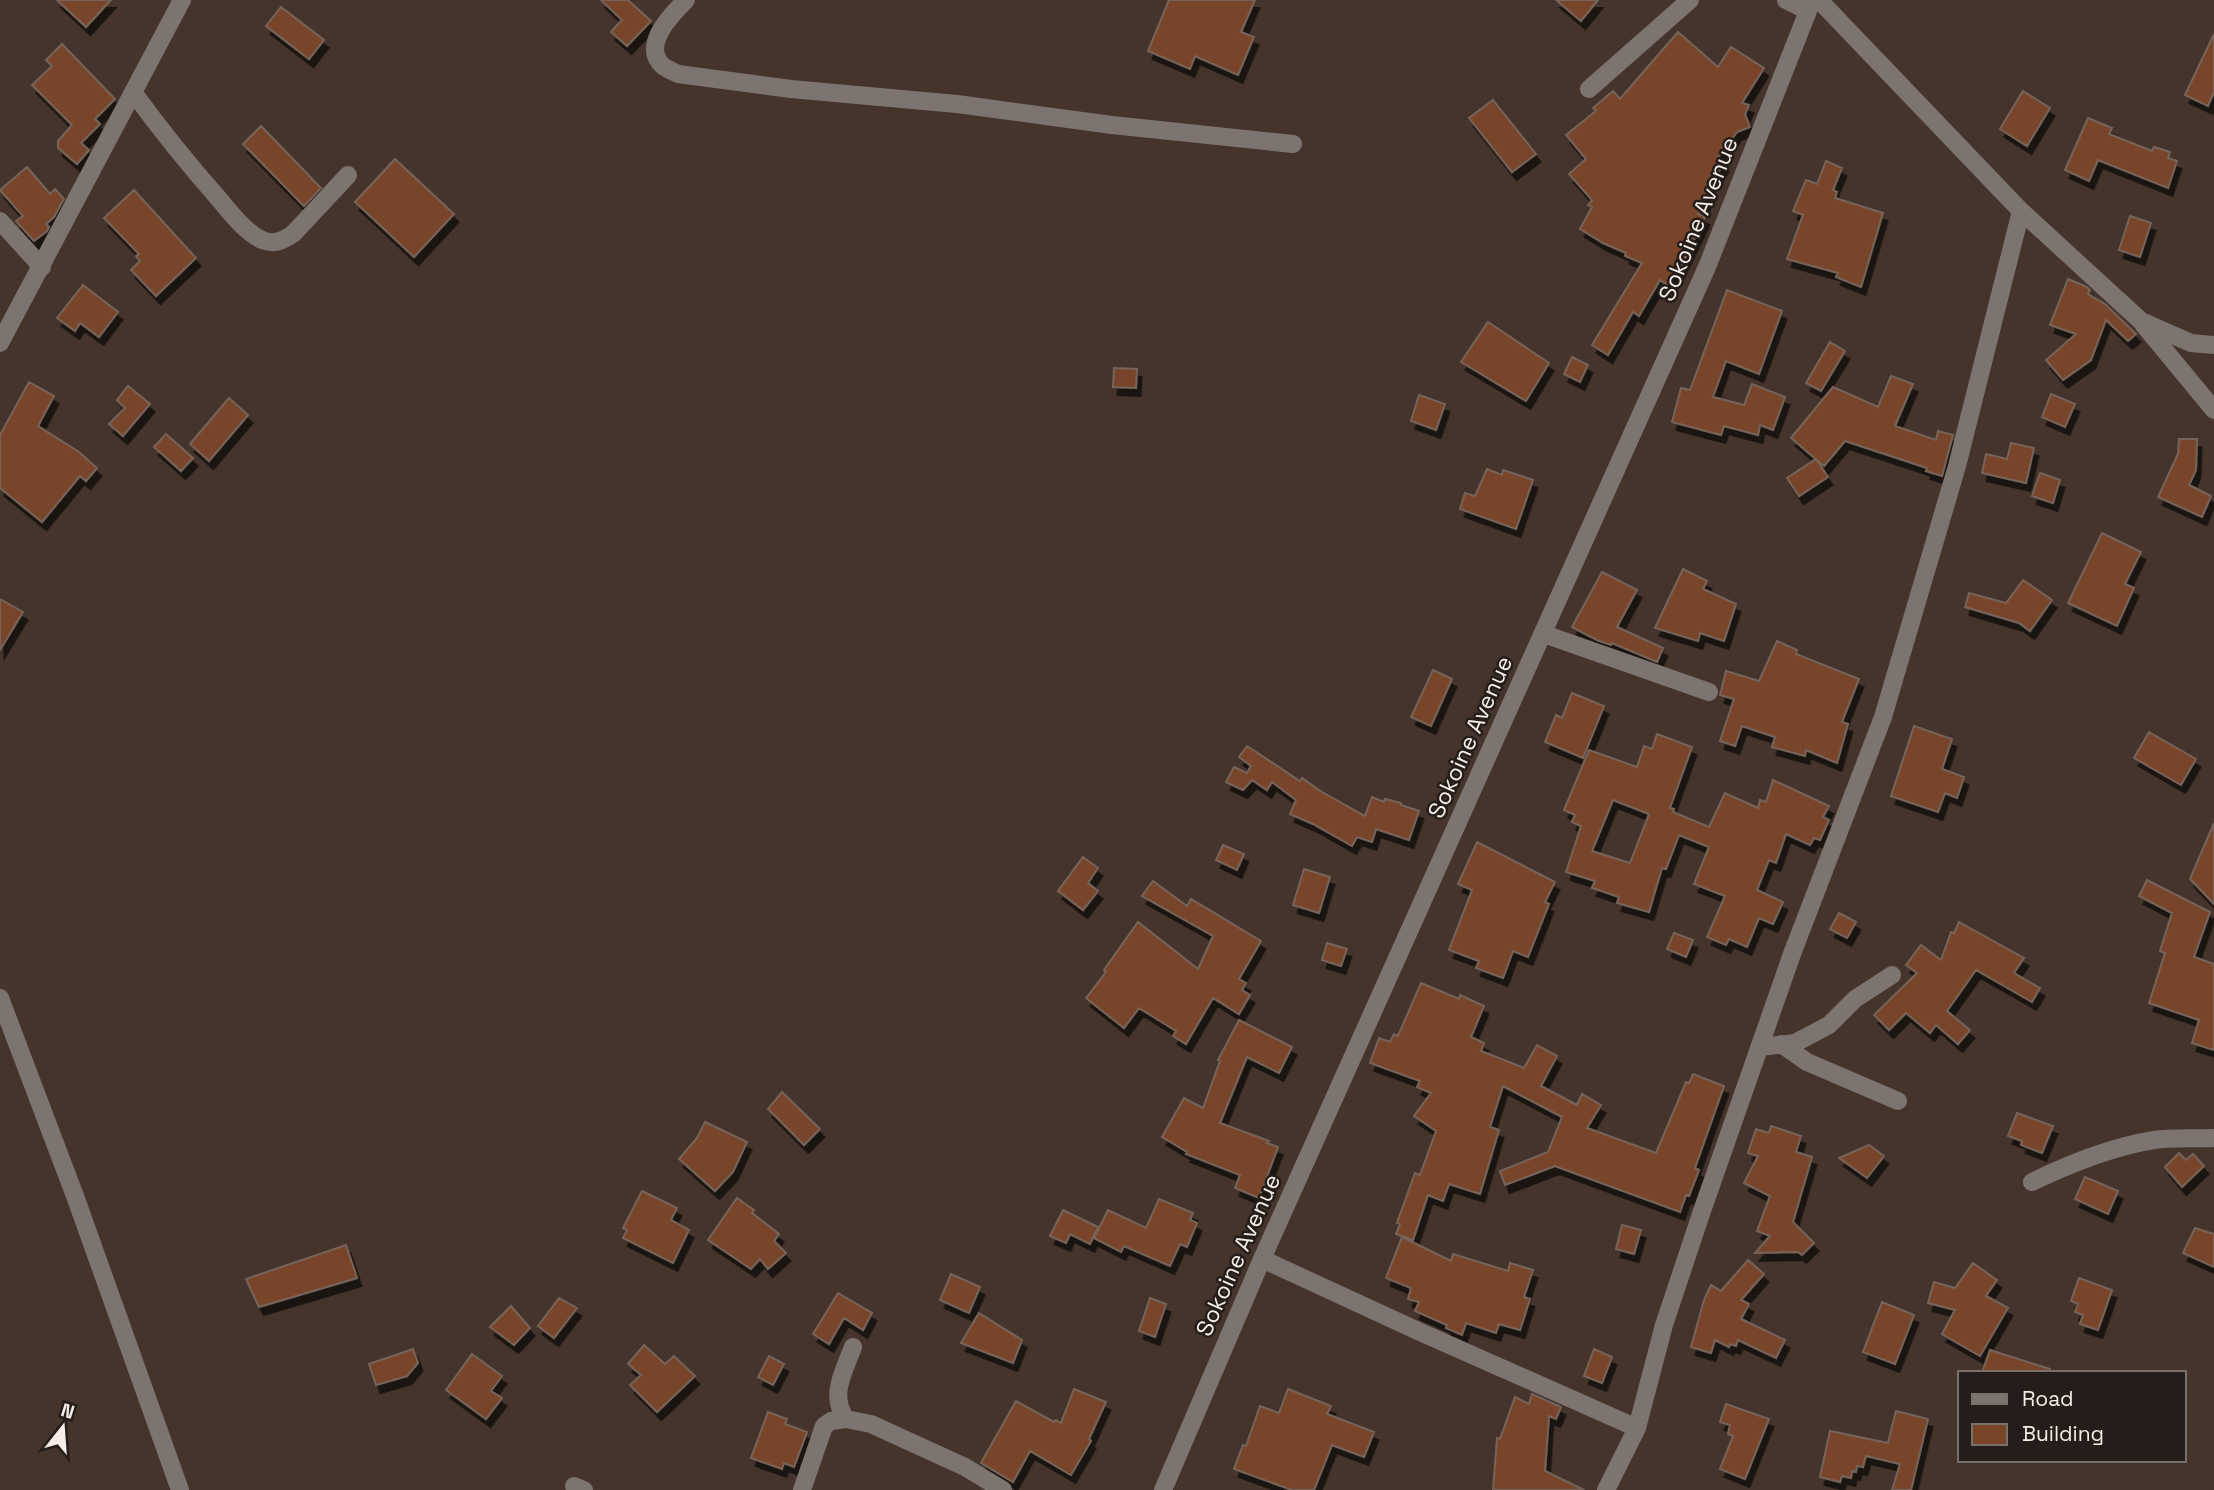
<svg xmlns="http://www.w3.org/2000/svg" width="2214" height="1490" font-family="'Space Grotesk',sans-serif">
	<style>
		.building { fill: #784529; stroke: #76645a; stroke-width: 2; fill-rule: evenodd; filter: url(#shadow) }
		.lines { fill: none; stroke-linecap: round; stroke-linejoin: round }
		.minor { stroke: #7d7470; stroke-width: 18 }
		.labels { text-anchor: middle; stroke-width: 5; stroke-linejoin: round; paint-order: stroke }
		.street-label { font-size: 23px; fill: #f7ece6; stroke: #251d19 }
	</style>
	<defs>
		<filter id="shadow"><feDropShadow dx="4.5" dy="8" stdDeviation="0" flood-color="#0009"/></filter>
	</defs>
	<rect width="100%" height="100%" fill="#44342b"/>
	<path class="building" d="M57 0H111L86 27Z
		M601 0H628L651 21 627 46 611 32 622 20Z
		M1169 0H1255L1241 32 1254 37 1238 75 1195 56 1190 69 1148 51Z
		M1556 0H1598L1581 21Z
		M281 7 324 40 309 59 266 26Z
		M1678 32 1718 67 1731 47 1764 68 1742 103 1749 105 1745 114 1750 127 1737 132 1717 159 1724 164 1708 187 1712 190 1698 214 1705 217 1680 269 1667 285 1660 280 1639 316 1633 312 1608 355 1592 345 1642 263 1625 256 1626 253 1603 243 1580 229 1592 207 1588 205 1592 200 1569 174 1586 159 1566 135 1596 111 1593 108 1613 91 1620 99Z
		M2214 34V92L2208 106 2185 95Z
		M62 44 115 99 95 119 100 124 81 143 89 150 77 164 58 148V141L72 125 32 85 52 66 46 60Z
		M2023 91 2050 108 2027 146 2000 129Z
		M1493 100 1536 154 1512 172 1469 118Z
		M2088 118 2112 128 2109 134 2152 151 2154 147 2170 152 2168 158 2177 161 2168 188 2098 160 2089 181 2065 170Z
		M261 126 321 188 304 206 243 144Z
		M395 159 454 214 414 257 355 202Z
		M1826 161 1842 168 1833 190 1837 192 1835 198 1883 213 1861 287 1836 277 1838 273 1787 259 1803 215 1793 211 1806 180 1817 184Z
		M27 167 50 194 55 189 64 199 54 217 46 224 49 227 47 231 34 241 16 221 23 216 0 190Z
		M134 190 196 258 156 296 131 270 140 261 136 256 139 254 104 218Z
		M2130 216 2151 223 2140 257 2119 250Z
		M2068 279 2087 287 2090 290 2088 294 2105 304 2136 334 2128 341 2106 320 2091 360 2063 380 2046 360 2076 334 2050 325Z
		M83 285 118 312 99 337 80 323 75 331 57 318Z
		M1727 290 1782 311 1759 374 1726 361 1713 397 1744 405 1752 384 1785 397 1773 430 1760 425 1758 435 1724 426 1721 435 1672 422 1681 388 1690 390Z
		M1488 322 1549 363 1526 401 1461 362Z
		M1830 342 1845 351 1821 391 1806 383Z
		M1572 357 1588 365 1580 382 1564 374Z
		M1114 368 1137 369 1136 388 1113 387Z
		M1891 376 1913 384 1895 426 1936 440 1938 431 1953 435 1942 476 1926 471 1927 468 1845 441 1824 466 1791 438 1833 387 1878 407Z
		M29 382 54 396 38 426 79 452 97 468 86 481 80 476 42 522 0 488V435Z
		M128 386 150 404 123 436 109 424 125 408 117 400Z
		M2051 394 2075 404 2065 427 2042 417Z
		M1419 395 1445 404 1436 430 1411 421Z
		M229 398 248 415 209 461 190 444Z
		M166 434 193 458 181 471 154 447Z
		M2179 439H2197L2196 470 2189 485 2211 496 2202 517 2158 497 2178 454Z
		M2011 443 2034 448 2026 483 1982 473 1986 454 2007 459Z
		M1816 459 1828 477 1799 496 1787 478Z
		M1487 469 1502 475 1503 470 1533 480 1516 529 1460 509 1465 493 1475 496Z
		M2040 473 2060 480 2053 503 2032 496Z
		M2102 533 2141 552 2125 584 2134 588 2117 626 2068 603Z
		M1683 569 1707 581 1703 589 1736 604 1724 641 1700 633 1698 641 1655 628Z
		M1602 572 1637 590 1617 627 1663 648 1657 662 1612 643 1611 645 1597 640 1572 627Z
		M2023 580 2052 600 2030 631 2019 623 1965 607 1969 593 2006 603Z
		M0 599 23 612 0 650Z
		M1777 641 1797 650 1796 654 1859 679 1842 722 1848 724 1837 763 1806 750 1805 756 1772 747 1775 737 1742 726 1735 746 1720 741 1734 699 1720 695 1726 671 1759 681Z
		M1433 670 1452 679 1431 726 1411 717Z
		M1572 693 1604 706 1583 758 1545 742 1556 715 1562 718Z
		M1914 726 1952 739 1942 769 1964 777 1957 798 1945 793 1938 812 1891 796Z
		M2149 732 2196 759 2181 785 2134 758Z
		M1657 734 1692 747 1670 808 1674 809 1673 812 1709 827 1725 793 1758 808 1760 800 1766 802 1773 780 1829 806 1823 817 1829 820 1820 840 1814 838 1810 845 1786 834 1776 863 1769 860 1757 890 1783 902 1773 924 1759 918 1747 947 1729 939 1726 945 1707 937 1725 896 1694 884 1709 847 1679 835 1666 869 1662 868 1649 912 1617 903 1619 897 1592 888 1595 881 1566 872 1581 826 1572 822 1575 815 1564 810 1589 750 1637 767 1644 746 1652 749ZM1613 800 1649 814 1630 863 1592 851Z
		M1247 746 1300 781 1302 778 1322 792 1365 816 1372 797 1384 802 1385 799 1401 803V805L1419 811 1409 840 1376 829 1372 842 1357 837 1352 846 1313 824 1290 814 1296 800 1272 782 1267 790 1252 780 1243 790 1226 782 1234 767 1247 773 1251 766 1239 757Z
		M2214 823V904L2190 879Z
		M1477 842 1555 882 1545 902 1549 904 1528 957 1513 951 1503 978 1476 968 1479 961 1449 950 1472 890 1458 884Z
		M1223 845 1244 854 1237 870 1216 860Z
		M1083 857 1098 868 1088 883 1098 891 1083 910 1058 891Z
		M1304 869 1330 877 1319 913 1293 905Z
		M2147 880 2210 912 2194 957 2214 964V1050L2192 1043 2199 1020 2149 1003 2165 953 2160 951 2172 913 2139 896Z
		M1153 881 1187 906 1191 899 1261 941 1239 979 1246 983 1242 990 1250 995 1239 1014 1213 998 1186 1044 1173 1036 1176 1031 1139 1008 1124 1028 1086 998 1106 972 1104 970 1138 922 1198 969 1213 936 1142 896Z
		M1839 913 1856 922 1847 938 1830 929Z
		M1959 922 2024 958 2014 973 2040 988 2032 1002 1976 970 1947 1011 1970 1030 1958 1044 1936 1025 1930 1033 1906 1013 1889 1030 1874 1015 1917 973 1906 965 1921 945 1941 960 1951 932 1954 933Z
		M1674 933 1693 940 1686 957 1667 949Z
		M1327 943 1347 949 1341 966 1322 960Z
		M1421 983 1459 999 1460 995 1484 1006 1471 1037 1484 1043 1481 1051 1524 1068 1537 1045 1557 1056 1541 1086 1577 1105 1582 1094 1601 1105 1587 1128 1656 1153 1686 1082 1689 1083 1693 1074 1724 1086 1695 1168 1699 1170 1689 1196 1686 1195 1680 1212 1555 1166 1505 1185 1500 1171 1548 1152 1562 1117 1503 1086 1490 1127 1499 1130 1480 1194 1449 1184 1443 1201 1428 1195 1413 1240 1396 1234 1400 1224 1397 1223 1415 1173 1420 1175 1436 1131 1414 1116 1431 1093 1417 1087 1420 1081 1370 1063 1379 1038 1390 1042 1394 1034 1398 1036Z
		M1239 1020 1292 1047 1279 1073 1247 1057 1220 1123 1269 1141 1267 1143 1278 1147 1259 1198 1235 1188 1240 1175 1186 1154 1187 1152 1162 1137 1184 1098 1203 1108 1220 1061 1218 1060Z
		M782 1092 820 1129 804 1145 768 1109Z
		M2017 1113 2053 1126 2042 1153 2021 1145 2022 1141 2008 1136Z
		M705 1122 747 1142 733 1172 715 1191 679 1159 697 1138Z
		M1771 1126 1801 1136 1796 1152 1812 1157 1793 1222 1814 1243 1802 1255 1798 1252 1755 1253 1770 1236 1757 1231 1770 1196 1744 1183 1758 1156 1748 1153 1756 1129 1769 1133Z
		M1869 1145 1884 1156 1867 1178 1839 1158Z
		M2179 1153 2186 1160 2193 1154 2204 1166 2182 1187 2165 1167Z
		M2085 1177 2118 1191 2108 1214 2075 1199Z
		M642 1191 677 1208 671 1220 689 1230 673 1263 623 1238 627 1230 623 1228Z
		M737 1198 754 1210 752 1213 779 1234 774 1241 786 1253 768 1269 760 1259 751 1269 708 1240Z
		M1159 1199 1193 1213 1190 1220 1197 1223 1187 1247 1180 1244 1170 1266 1124 1246 1121 1252 1094 1238 1108 1210 1146 1228Z
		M1063 1210 1098 1227 1090 1244 1070 1234 1066 1243 1050 1236Z
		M1622 1225 1641 1230 1634 1254 1616 1249Z
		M2195 1228 2214 1234V1267L2183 1253Z
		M1402 1237 1451 1261 1453 1254 1508 1271 1510 1263 1533 1270 1524 1297 1530 1299 1520 1330 1499 1324 1496 1333 1466 1323 1462 1335 1446 1328 1447 1325 1415 1311 1419 1302 1408 1299 1411 1288 1386 1278Z
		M346 1245 357 1278 259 1307 246 1279Z
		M1748 1260 1764 1274 1741 1300 1749 1304 1741 1319 1785 1340 1776 1358 1738 1340 1736 1346 1730 1344 1729 1347 1715 1340 1711 1353 1691 1347 1704 1300 1711 1285 1721 1291Z
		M1973 1263 1997 1280 1986 1296 2008 1308 1980 1356 1942 1334 1955 1310 1928 1303 1934 1282 1955 1288Z
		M951 1274 980 1287 969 1313 940 1300Z
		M2079 1278 2112 1290 2098 1330 2080 1324 2083 1315 2075 1312 2078 1304 2071 1301Z
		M838 1293 872 1313 863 1330 844 1318 829 1344 813 1334Z
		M559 1298 577 1308 554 1338 538 1326Z
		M1150 1298 1166 1304 1155 1337 1139 1331Z
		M1882 1302 1914 1315 1895 1364 1863 1352Z
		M511 1306 530 1328 514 1345 490 1327Z
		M979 1313 1022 1340 1013 1363 961 1343Z
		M644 1345 665 1364 674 1356 695 1376 657 1412 630 1385 641 1375 628 1364Z
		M413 1349 418 1363 407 1376 376 1385 369 1364Z
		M1594 1349 1612 1357 1602 1383 1584 1376Z
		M1990 1350 2050 1369V1373H1982Z
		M472 1354 502 1376 491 1391 502 1398 486 1419 446 1390Z
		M769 1356 784 1364 773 1385 758 1377Z
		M1074 1389 1106 1402 1089 1439 1091 1441 1071 1475 1030 1451 1013 1482 981 1463 1016 1401 1054 1422 1056 1420 1061 1423Z
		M1288 1389 1331 1406 1327 1414 1374 1432 1364 1457 1332 1445 1314 1490H1292L1234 1469 1243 1445 1246 1446 1260 1406 1279 1413Z
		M1532 1394 1561 1407 1556 1419 1549 1416 1545 1471 1584 1490H1493L1497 1438 1500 1439 1515 1397 1529 1404Z
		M1726 1404 1769 1419 1745 1479 1720 1469 1733 1436 1728 1434 1730 1425 1720 1422Z
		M1896 1411 1928 1419 1911 1490H1892L1900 1464 1866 1456 1863 1467 1857 1466 1856 1472 1852 1471 1851 1478 1842 1476 1840 1482 1820 1477 1830 1431 1888 1443Z
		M768 1412 787 1419 785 1424 807 1432 794 1467 784 1463 782 1469 751 1458Z"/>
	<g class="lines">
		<path class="minor" d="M686 0C672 14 640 46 663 66 667 69 674 72 678 74L791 89 957 104 1112 125 1293 144
			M1786 0 1808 11
			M1819 0 2021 211 2141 321 2191 343 2214 345
			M1589 89 1690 0
			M133 92C160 129 188 164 219 199 231 213 245 232 262 240 274 245 282 241 293 234L348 175
			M0 221 42 267
			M2143 324 2214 410
			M0 343 182 0
			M1544 634 1709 692
			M0 998 75 1196 180 1490
			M1781 1044 1807 1062 1898 1101
			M1760 1047 1795 1043 1829 1025 1855 999 1892 975
			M2032 1182C2071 1163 2111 1147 2154 1140 2174 1137 2195 1139 2214 1138
			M1262 1259 1418 1331 1637 1428
			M846 1419C829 1396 844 1371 853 1347
			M574 1486 584 1490
			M802 1490 824 1426 831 1421 846 1419 871 1424 965 1467 1003 1490
			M1163 1490 1262 1259 1707 267 1808 11 1806 0
			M1606 1490 1637 1428 1664 1325 1701 1214 1792 954 1883 717 1957 466 2021 211"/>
	</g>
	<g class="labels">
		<g class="street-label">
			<text transform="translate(1698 219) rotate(-68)" y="8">Sokoine Avenue</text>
			<text transform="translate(1470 737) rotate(-66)" y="8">Sokoine Avenue</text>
			<text transform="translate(1238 1255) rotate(-66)" y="8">Sokoine Avenue</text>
		</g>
	</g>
	<rect x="1958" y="1371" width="228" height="91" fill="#251d19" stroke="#79706b" stroke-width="2"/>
	<rect x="1972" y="1394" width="35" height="10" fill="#7d7470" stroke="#79706b" stroke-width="2"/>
	<text x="2022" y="1406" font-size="21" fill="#f7ece6">Road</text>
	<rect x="1972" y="1424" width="35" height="21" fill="#784529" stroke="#79706b" stroke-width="2"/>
	<text x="2022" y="1441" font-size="21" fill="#f7ece6">Building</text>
	<g transform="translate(63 1427) rotate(17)" stroke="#251d19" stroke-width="5" paint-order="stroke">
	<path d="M0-5L12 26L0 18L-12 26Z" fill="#f7ece6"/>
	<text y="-10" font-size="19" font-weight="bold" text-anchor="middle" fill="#f7ece6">N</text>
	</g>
</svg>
